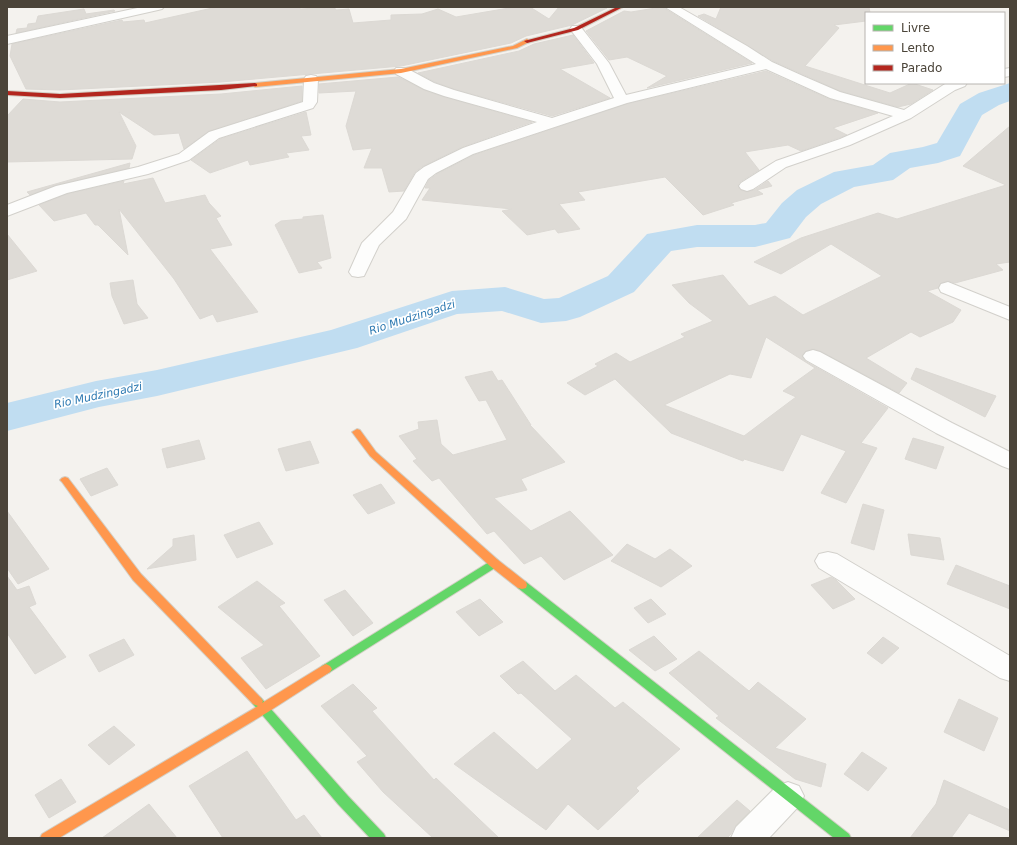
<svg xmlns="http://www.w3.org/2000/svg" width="1017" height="845" font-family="'DejaVu Sans',sans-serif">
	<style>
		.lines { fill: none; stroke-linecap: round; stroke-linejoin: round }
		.river { fill: #c0ddf1; fill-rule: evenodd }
		.building { fill: #dedbd6; stroke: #dcd9d4; fill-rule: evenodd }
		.street-casing { stroke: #d2d0cb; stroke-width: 2 }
		.fast-casing { stroke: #d3cfc5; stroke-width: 2 }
		.slow-casing { stroke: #d3cfc5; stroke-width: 2 }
		.jam-casing { stroke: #d3cfc5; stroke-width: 2 }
		.street { fill: #fdfdfc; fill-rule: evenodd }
		.fast { fill: #63d668; fill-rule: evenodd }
		.slow { fill: #ff974d; fill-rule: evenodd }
		.jam { fill: #b3261e; fill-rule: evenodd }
		.labels { text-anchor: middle; stroke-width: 3.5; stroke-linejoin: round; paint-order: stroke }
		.water-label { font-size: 11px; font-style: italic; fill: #2e7ab2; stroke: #fff }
	</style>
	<rect width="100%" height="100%" fill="#f4f2ee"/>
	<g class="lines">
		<path class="river" d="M1010 83V101L999 105 982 115 960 156 938 163 910 168 893 180 854 187 821 204 806 217 790 238 755 247H697L671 251 634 292 580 317 566 321 541 323 502 311 457 314 357 348 157 396 99 407 7 431V403L96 381 157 370 331 330 452 291 505 287 544 299 559 298 608 276 647 234 697 225H755L766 223 782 203 797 190 834 172 873 165 890 153 923 147 937 143 960 104 979 93Z"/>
	</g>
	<path class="building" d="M217 7H300V9L334 7 336 10 349 9 353 23 391 20V15L422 14 438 9 456 17 515 7H530L549 19 559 7 607 8 572 25 526 36 511 43 401 66 221 82 60 90 26 89 10 56 12 44 122 20 123 22 144 20 145 23Z
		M662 7 664 8 752 63 647 88 667 76 627 57 609 60 586 31 624 11 631 12Z
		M721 7H869L870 13H866V21L834 25 839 28 805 66 890 93 912 83 933 90 911 104 898 107 840 91 773 61 698 16 704 14 716 19Z
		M84 9 86 14 114 10 115 11 16 33 17 29 27 28 28 24 36 23 38 16Z
		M573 35 594 63 560 69 610 98 552 116 454 89 435 82 418 73 519 51 534 44Z
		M766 71 829 99 878 113 833 128 847 135 801 151 788 145 745 152 759 170 740 182 738 185 740 190 747 192 754 190 768 181 772 186 757 190 763 194 731 203 734 205 703 215 665 177 578 192 585 200 559 204 580 229 558 233 555 229 527 235 502 211 512 209 422 200 430 188H425L429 180 437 174 474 155 627 104Z
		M398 77 424 90 444 97 532 122 462 147 423 166 415 172 404 191 389 192 382 168H364L372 148 353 150 346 126 356 91 319 93V84Z
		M302 86V101L209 131 184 149 179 133 154 135 119 112 136 146 132 159 7 162V116L23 99 60 102 221 94Z
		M306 112 311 135 301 136 309 150 286 153 289 157 250 165 248 160 210 173 191 160 220 139Z
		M1010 126V262L996 264 1003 270 955 283 948 281 941 283 938 288 927 291 961 310 953 322 920 337 911 332 866 358 907 383 899 393 820 351 813 349 806 351 802 355 805 361 888 408 861 443 877 448 846 503 821 493 846 451 801 434 783 471 744 459 743 461 671 433 615 379 585 395 567 383 598 366 595 364 616 353 630 362 685 337 681 334 713 321 689 303 672 285 723 275 749 306 775 296 803 315 882 276 831 244 781 274 754 262 801 238 878 213 897 219 1006 185 963 166ZM766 337 815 368 783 391 796 397 744 436 664 405 730 374 751 378Z
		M130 163 129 168 56 185 30 195 27 192Z
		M153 178 165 203 205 195 209 203 221 216 216 218 232 245 210 249 258 312 217 322 213 314 200 319 174 279 119 209 128 255 98 225H95L86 213 54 221 39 205 67 194 124 181 123 184Z
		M323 215 331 258 317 262 322 268 299 273 275 225 281 221 303 219V217Z
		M7 234 37 271 7 280Z
		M133 280 137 304 148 318 124 324 112 296 110 283Z
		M916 368 996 396 985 417 911 379Z
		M492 371 498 381 502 380 531 425H530L565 462 521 479 527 490 494 498 531 531 570 511 613 555 564 580 541 556 524 564 494 531 487 534 439 478 432 481 413 461 417 459 399 436 419 429 418 422 437 420 441 444 453 455 507 440 486 400 479 401 465 377Z
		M913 438 944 447 936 469 905 459Z
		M199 440 205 459 167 468 162 449Z
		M310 441 319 463 286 471 278 449Z
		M107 468 118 485 91 496 80 479Z
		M381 484 395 503 368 514 353 495Z
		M863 504 884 510 874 550 851 543Z
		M7 511 49 569 18 584 7 568Z
		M259 522 273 544 237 558 224 535Z
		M908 534 940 538 944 560 911 555Z
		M194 535 196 560 147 569 173 546V539Z
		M627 544 655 559 670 549 692 566 661 587 611 561Z
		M956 565 1010 586V609L947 584Z
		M7 576 17 590 29 586 36 604 29 607 66 657 35 674 7 633Z
		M831 577 836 580 855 599 833 609 811 585Z
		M257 581 285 603 279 606 320 656 266 689 241 658 264 645 218 607Z
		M345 590 373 623 353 636 324 600Z
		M480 599 503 622 479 636 456 612Z
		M651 599 666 614 648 623 634 608Z
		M654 636 677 659 655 671 629 650Z
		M883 637 899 648 882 664 867 653Z
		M124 639 134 655 99 672 89 655Z
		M699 651 749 691 758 682 806 719 775 748 826 764 821 787 795 779 716 718 719 716 669 673Z
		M523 661 555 691 576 675 615 708 623 702 680 749 636 788 639 791 598 830 568 804 546 830 454 764 494 732 537 770 572 739 521 693 518 694 500 676Z
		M353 684 377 708 372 711 434 780 436 778 499 838H433L383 792 357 762 367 756 321 706Z
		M959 699 998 718 984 751 944 732Z
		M114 726 135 745 109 765 88 745Z
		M247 751 296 820 304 815 322 838H223L189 786Z
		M862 752 887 768 868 791 844 774Z
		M61 779 76 802 49 818 35 795Z
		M944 780 1010 810V831L969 813 951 838H910L936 804Z
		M737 800 750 811 735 826 731 834 727 838H697Z
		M149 804 177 838H102Z"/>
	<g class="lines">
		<defs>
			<path id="street" d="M142 7H164L162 9 158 10 7 44V36Z
				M665 7H679L747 46 772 62 803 76 840 92 904 110 945 84 967 83 965 86 955 90 911 118 850 145 786 167 753 189 747 191 741 189 739 186 741 183 776 161 840 139 893 116 830 98 766 69 627 103 473 154 436 173 428 179 406 219 379 245 364 276 358 277 352 276 349 272 362 243 393 212 416 173 424 167 463 148 537 122 444 96 424 89 396 74 394 71 396 68H406L434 83 454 90 552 118 614 98 597 64 570 29 572 26H580L609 63 626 95 756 64Z
				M1010 68V76L1004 77V69Z
				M311 75 316 76 318 79 317 102 313 108 219 138 189 160 148 174 67 193 7 216V205L56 186 138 167 179 154 209 132 303 102 304 79 306 76Z
				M948 282 1010 307V320L941 292 939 288 941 284Z
				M813 350 820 352 952 423 1010 452V469L1002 466 936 433 806 360 803 356 806 352Z
				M828 552 837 554 1010 656V681L1000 678 819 568 815 561 819 554Z
				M788 782 799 786 804 796 799 806 769 838H731L736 827 777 786Z"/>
			<path id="fast" d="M494 559 498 560 499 563 498 566 330 672 326 674 322 672 320 669 322 666Z
				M522 581 526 582 849 834 851 838H834L518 588 517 585 518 582Z
				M257 696 261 698 348 796 384 834 386 838H370L338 804 253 704 251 701 253 698Z"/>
			<path id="slow" d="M527 39 530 41 529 42 517 48 401 73 255 87 252 85 255 83 401 69 513 46Z
				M357 429 360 430 376 452 498 560 526 582 527 585 526 588 522 589 518 588 490 566 370 456 352 432Z
				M65 477 68 478 141 574 261 698 263 701 262 703 322 666 326 664 330 666 332 669 330 672 268 712 59 838H40L42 834 258 706 253 704 133 580 62 482 60 480 62 478Z"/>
			<path id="jam" d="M617 7H623L578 30 527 43 524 41 574 28Z
				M255 83 257 84V86L221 90 60 98 7 95V91L60 94Z"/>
		</defs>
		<use href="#street" class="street-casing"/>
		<use href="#fast" class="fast-casing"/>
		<use href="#slow" class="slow-casing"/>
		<use href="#jam" class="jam-casing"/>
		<use href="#street" class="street"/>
		<use href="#fast" class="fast"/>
		<use href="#slow" class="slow"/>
		<use href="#jam" class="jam"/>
	</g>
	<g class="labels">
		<g class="water-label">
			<text transform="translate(412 317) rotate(-18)" y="4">Rio Mudzingadzi</text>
			<text transform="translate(98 395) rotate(-12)" y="4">Rio Mudzingadzi</text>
		</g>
	</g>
	<rect width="1017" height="845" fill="none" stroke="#4b4439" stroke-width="16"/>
	<rect x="865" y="12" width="140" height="72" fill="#ffffff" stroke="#b7b4b0"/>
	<rect x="873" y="25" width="20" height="6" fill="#63d668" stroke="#b7b4b0"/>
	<text x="901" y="32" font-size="12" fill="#4b4439">Livre</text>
	<rect x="873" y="45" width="20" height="6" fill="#ff974d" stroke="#b7b4b0"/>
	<text x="901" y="52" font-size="12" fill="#4b4439">Lento</text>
	<rect x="873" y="65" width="20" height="6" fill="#b3261e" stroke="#b7b4b0"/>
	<text x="901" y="72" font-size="12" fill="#4b4439">Parado</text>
</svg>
